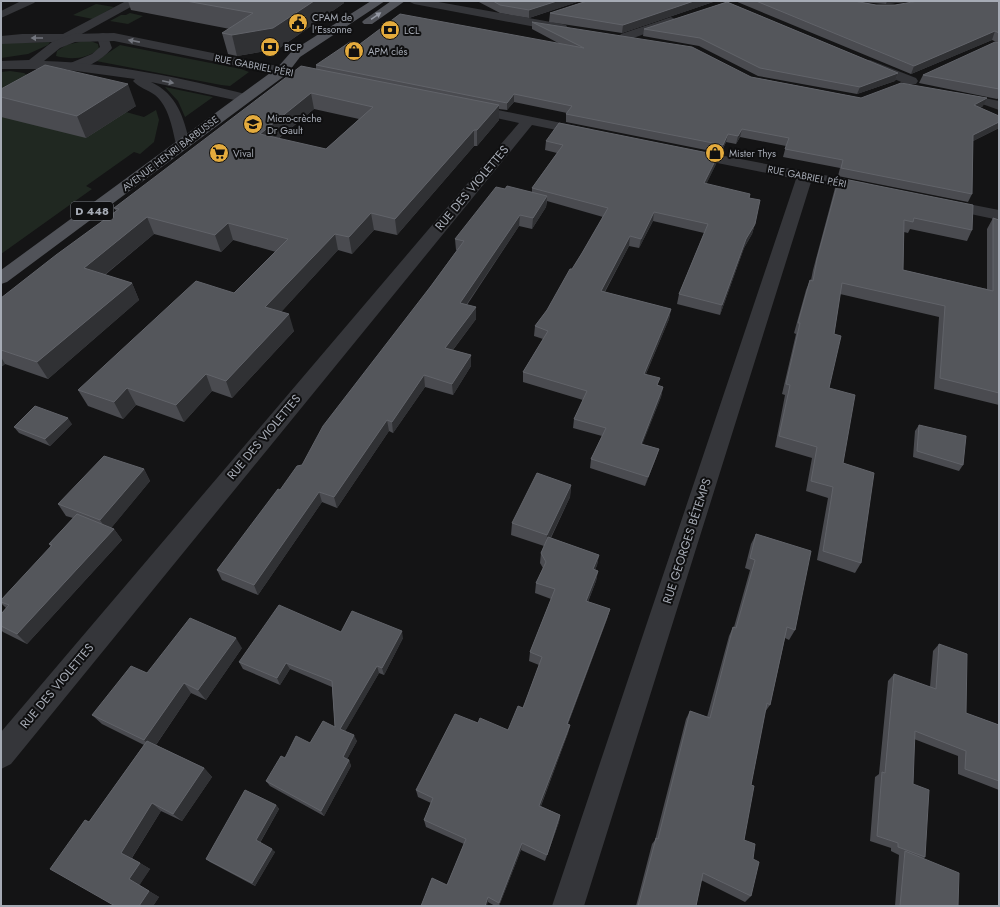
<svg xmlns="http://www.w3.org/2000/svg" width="1000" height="907" font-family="Jost,sans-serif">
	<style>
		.green { fill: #202821 }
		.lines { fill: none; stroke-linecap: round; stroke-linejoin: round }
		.minor { fill: #35363a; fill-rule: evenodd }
		.tertiary { fill: #35363a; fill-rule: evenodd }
		.primary { fill: #515359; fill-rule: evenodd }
		.wall { fill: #4a4b50; fill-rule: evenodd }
		.shaded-wall { fill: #303134 }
		.building { fill: #54565b; stroke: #616369; fill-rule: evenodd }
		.oneway { fill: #9599a3 }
		.oneway2 { fill: #73767e }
		.labels { text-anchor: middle; stroke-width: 4; stroke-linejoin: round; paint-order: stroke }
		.far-poi-label { font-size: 10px; fill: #a6abb5; stroke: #0f0f10; text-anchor: start }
		.far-street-label { font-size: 10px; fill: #a6abb5; stroke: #0f0f10 }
		.shield { fill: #0f0f10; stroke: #797c84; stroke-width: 1 }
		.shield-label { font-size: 11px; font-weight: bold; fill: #a6abb5 }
		.street-label { font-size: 12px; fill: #a6abb5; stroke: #0f0f10 }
	</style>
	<rect width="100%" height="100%" fill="#141415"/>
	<path class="green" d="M96 4 114 7 93 19 73 15Z
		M130 13 143 16 128 24 110 21 121 15H126Z
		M88 40 98 44 99 49C86 59 72 60 56 56L57 51 66 45Z
		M50 42 48 45 28 54 1 58V43Z
		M120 45 241 69 249 72 230 86 221 85 96 61Z
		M10 71 24 73 27 75 1 89V72Z
		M165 87 213 97 185 117 178 101Z
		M1 105 126 112 144 117 156 110 159 120 154 142 140 154 134 152 86 186 92 189 1 254Z"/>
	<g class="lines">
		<path class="minor" d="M21 1H36L34 3 1 18V11Z
			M126 1H140L138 3 78 36 79 38 77 41 1 44V36L22 34H63Z
			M408 1H433L562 24 566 25 568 28 566 31 562 32 414 4Z
			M671 17 675 19 677 21 675 23 625 41 621 40 619 37 621 34Z
			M103 33 107 34 112 48C105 58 81 73 68 70L67 67 68 64 92 54 100 47 97 37 99 34Z
			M870 60 916 78 918 81 916 84H906L866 67 864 64 866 61Z
			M956 92 999 101V110L985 105 951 99 949 96 951 93Z
			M469 104 586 128 591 129 593 132 591 135 586 136 532 125 11 764 1 769V732L519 123 464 111 462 108 464 105Z
			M688 149 866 183 872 185 874 188 872 191 866 193 811 182 584 906H552L796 179 683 156 681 153 683 150Z
			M943 199 999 210V220L937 207 935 204 937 201Z"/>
		<path class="tertiary" d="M114 33 282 67 287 68 288 71 287 74 282 75 114 41 75 42 60 48 44 61C113 63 182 78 249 95L251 98 249 101 244 102 151 82C177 94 184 118 190 144L188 147 183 148 178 147 176 144C172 127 169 107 155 95 148 90 138 87 133 81L135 79 62 69H1V61L29 60 52 42 73 34Z"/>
		<path class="primary" d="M371 1H385L300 57 287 74 7 282 1 284V270L277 68 292 51Z
			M391 1H405L372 24H364L362 22 364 20Z"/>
	</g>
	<path class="wall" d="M128 1H344V3L278 49 237 56 228 54 222 33 230 29 131 10Z
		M477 1H580L529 18 500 13Z
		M587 1H716L622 33 549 22 550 13Z
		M735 1H916L886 4 860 2 876 5H895L999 1V43L992 40 911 74Z
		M727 2 898 73 895 81 857 94 758 76 699 46 643 36 644 29Z
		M532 22 751 77 861 98 983 106 980 108 999 116V128L973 141 972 194 968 202 838 176 840 168 783 157 786 146 740 137 736 144 726 142 721 153 566 122V114L567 113 514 102 507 110 499 109V120L477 146H474L397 235 374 230 352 254 338 250 281 312 294 331 232 398 212 391 184 422 136 405 123 419 88 406 78 390 234 293 276 252 233 240 221 252 154 234 105 275 132 283 139 300 48 379 5 364 1 367V298L116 211 114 208 316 69V65L360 44H560L532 29ZM314 109 359 119 326 149 278 139Z
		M999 43V98L997 99 919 83 923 75Z
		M1 89 136 106 86 138 1 117Z
		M546 141 718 155 716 164 706 184 749 198 755 224 752 234 744 248 720 315 677 304 679 294 704 233 653 221 639 248 629 246 605 292 671 309 669 319 646 374 659 386 663 387 661 397 642 444 659 449 656 458 645 486 590 468 591 459 602 436 573 428 574 419 583 400 523 382V372L543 339 534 336 535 326 547 310 582 253 603 217 547 201 546 207 532 229 519 226 467 305 476 319 453 350 471 355V366L453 395 425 387 393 433 389 431 337 508 322 502 258 595 222 580 217 570 280 490 302 465 457 250H456L455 239 505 189 532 192V188L557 153 545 150Z
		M839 178 972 230 967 241 910 229 908 233 904 232 903 270 987 289V229L993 218 999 220V405L934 389 939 317 840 294 834 334 829 388 861 563 855 573 817 560 828 498 806 491 812 458 775 447 785 395 782 394 796 334 794 333 806 290 810 280H811L813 270 835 188Z
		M72 424 50 446 19 433 14 427Z
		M919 425 963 465 959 471 913 457 915 431Z
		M144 469 150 481 111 528 114 529 122 540 27 644 3 632 1 630V614L6 608 1 603V600L51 547 49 544 73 518 66 516 58 504Z
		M571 485 570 497 551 538 599 555 597 565 595 570 598 571 596 581 588 602 610 609 607 619 568 724 570 725 568 733 541 806 560 815 559 822 545 861 521 850 499 906H495L488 902 447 885 464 844 426 827 424 820 431 803 418 797 416 790 478 723 508 730 523 708 539 665 529 661 530 652 551 599 535 593 536 583 543 568 540 563 541 553 544 546 511 535 512 523Z
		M756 534 795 630 789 640 785 638 770 705 765 712 751 785 744 840 753 859 751 896 745 902 701 880 696 906H636L652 844 655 840 686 719 690 711 707 717 729 636 733 627H734L750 570 745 568 751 544Z
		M341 632 403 638 384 675 379 673 345 731 357 741 347 759 349 760 351 766 324 816 270 786 266 781 285 758 310 743 335 727 332 687 290 669 280 685 243 669 239 662Z
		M939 644 966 713 999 725V790L958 774V756L914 739 913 784 925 857 923 859 958 906H895L899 855 891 851V848L870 841 875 777 879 774 888 681 894 674 930 687 933 651Z
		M242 648 206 700 191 693 156 745 204 768 212 777 182 821 161 811 132 858 140 863 150 869 139 885 159 897 153 906H115L89 822 144 745 102 724 92 715 147 673Z
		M276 805 279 809 260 843 275 852 255 886 210 862 206 859Z"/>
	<path class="shaded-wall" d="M314 1H344V3L278 49 237 56 232 35Z
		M557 1H580L529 18V10Z
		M694 1H716L622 33 623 25Z
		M887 1H916L886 4Z
		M995 31 992 40 911 74 914 66Z
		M898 73 895 81 857 94 860 87Z
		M128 84 136 106 86 138 77 116Z
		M311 93 314 109 264 150 260 134Z
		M514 94V102L507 110V103Z
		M987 98 983 106 970 113 974 105Z
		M499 105V120L477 146V130Z
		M999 122V128L969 143 973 135Z
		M742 129 740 137 736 144 738 136Z
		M474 130V146L397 235 395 219Z
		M728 134 726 142 721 153 723 145Z
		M718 155 716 164 702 193 704 183Z
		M547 196 546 207 532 229 533 218Z
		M654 212 653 221 639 248 641 239Z
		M371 213 374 230 352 254 349 237Z
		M520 215 519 226 460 314V303Z
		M147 217 154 234 92 285 84 268Z
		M228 223 233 240 221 252 215 235Z
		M755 224 752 234 744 248 720 315 722 305 746 239Z
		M335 234 338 250 270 324 265 307Z
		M630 236 629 246 600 300 601 291Z
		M132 283 139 300 48 379 37 362Z
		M476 307V319L446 359 445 348Z
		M671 309 669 319 642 383 644 374Z
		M289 314 294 331 232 398 226 381Z
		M471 355V366L453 395 452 384Z
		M1 357 5 364 1 367Z
		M206 374 212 391 184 422 176 405Z
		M424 375 425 387 393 433 392 422Z
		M663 387 661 397 639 453 641 444Z
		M127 388 136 405 123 419 114 402Z
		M68 418 72 424 50 446 45 439Z
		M387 420 389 431 337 508 334 497Z
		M659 449 656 458 645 486 648 477Z
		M144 469 150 481 108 532 100 520Z
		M571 485 570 497 546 547 547 535Z
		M319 492 322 502 258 595 254 585Z
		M114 529 122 540 27 644 17 634Z
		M599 555 597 565 591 580 593 569Z
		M598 571 596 581 584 611 586 601Z
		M610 609 607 619 565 732 567 724Z
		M402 631 403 638 384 675 382 668Z
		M236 638 242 648 206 700 198 690Z
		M286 663 290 669 280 685 277 678Z
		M377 666 379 673 343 735 340 729Z
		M184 683 191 693 153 749 144 740Z
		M570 725 568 733 538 813 539 806Z
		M354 735 357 741 345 763 343 757Z
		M349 760 351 766 324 816 321 811Z
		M204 768 212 777 182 821 173 814Z
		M152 803 161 811 131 859 121 853Z
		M276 805 279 809 259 844 256 840Z
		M560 815 559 822 545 861 547 855Z
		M522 843 521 850 499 906V903Z
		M272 849 275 852 255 886 252 883Z
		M140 863 150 869 139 886 129 879Z
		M149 891 159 897 153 906H139Z
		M488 897V902L487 906H485Z"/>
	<path class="building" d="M186 1H314L273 28 232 35 222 33 253 13Z
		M493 1H557L529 10 500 5Z
		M587 1H694L623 25 550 13Z
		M756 1H854L876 5H895L918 1H999V33L995 31 914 66Z
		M727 2 898 73 860 87 760 68 700 38 644 29Z
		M400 14 584 48 532 22 692 47 751 77 861 98 901 83 987 98 974 105 999 116V122L973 135 972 194 841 168 843 160 785 149 789 138 742 129 738 136 728 134 723 145 566 114 572 106 514 94 507 103 316 65 350 42 360 44Z
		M995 42 999 43V89L923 75Z
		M45 65 128 84 77 116 1 97V89Z
		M301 66 499 105 477 130H474L395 219 371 213 349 237 335 234 265 307 289 314 226 381 206 374 176 405 127 388 114 402 78 390 196 281 234 293 288 239 228 223 215 235 147 217 84 268 132 283 37 362 1 350V298L56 255 119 209 114 208ZM311 93 373 107 326 149 260 134Z
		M559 123 718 155 704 183 750 194 749 198 760 200 755 224 746 239 722 305 679 294 708 224 654 212 641 239 630 236 601 291 671 309 644 374 660 378 657 385 663 387 641 444 659 449 648 477 591 459 606 428 574 419 587 391 523 372 548 331 535 326 547 310 570 269H572L582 253 608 208 532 188 563 145 546 141Z
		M839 178 973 205 972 230 914 218 913 222 904 220 903 270 993 291V218L999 220V393L940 378 945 306 842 283 834 334 841 336 829 388 855 395 843 463 874 473 861 563 823 551 833 487 811 481 817 447 779 436 790 385 786 384 800 323H798L810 280 813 281 817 259Z
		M507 186 547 196 533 218 520 215 460 303 476 307 445 348 471 355 452 384 424 375 392 422 387 420 334 497 319 492 254 585 217 570 278 489 280 490 297 466 302 465 323 426 431 286 464 241 455 239 496 187 505 189Z
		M35 406 68 418 45 439 14 427Z
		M919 425 966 436 963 465 917 451Z
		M104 456 144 469 100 520 58 504Z
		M537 473 571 485 547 535 512 523Z
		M77 514 114 529 17 634 1 626V614L9 605 1 602V600L52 545 49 544Z
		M756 534 811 551 795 630 787 627 770 705 767 703 751 785 754 786 744 840 755 844 753 859 759 862 751 896 703 873 696 906H638L656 838 658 839 690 711 710 718 733 627 736 628 755 560 750 558Z
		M548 537 599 555 593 569 598 571 586 601 610 609 567 724 570 725 539 806 560 815 547 855 522 843 499 903 488 897 485 906H421L432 878 447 885 466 839 424 820 433 798 416 790 455 714 478 723 480 718 508 730 518 706 523 708 542 657 530 652 555 589 536 583 546 562 541 553Z
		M279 605 341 632 352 611 402 631 382 668 377 666 340 729 354 735 343 757 349 760 321 811 266 781 281 756 285 758 296 736 310 743 323 721 335 727 332 681 286 663 277 678 239 662Z
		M190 618 236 638 198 690 184 683 144 740 92 715 131 666 147 673Z
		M939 644 967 654 966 713 999 725V781L965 769 966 751 915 731 913 784 929 790 925 857 898 847V843L877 836 882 772 885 773 894 674 936 689Z
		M147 741 204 768 173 814 152 803 121 853 140 863 129 879 149 891 139 906H115L50 869 85 820 89 822Z
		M245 790 276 805 256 840 272 849 252 883 206 859Z
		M905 851 959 873 958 906H900Z"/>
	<defs><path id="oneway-solid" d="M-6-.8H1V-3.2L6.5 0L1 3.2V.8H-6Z"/></defs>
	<use class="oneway" href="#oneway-solid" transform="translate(376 16) rotate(-34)"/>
	<g class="oneway2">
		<use href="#oneway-solid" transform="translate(37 38) rotate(180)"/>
		<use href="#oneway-solid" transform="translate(134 41) rotate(-169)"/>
		<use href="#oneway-solid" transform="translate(168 82) rotate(12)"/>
	</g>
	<defs>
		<symbol id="civic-disc" viewBox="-11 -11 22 22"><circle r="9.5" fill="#e4ab3d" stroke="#0f0f10"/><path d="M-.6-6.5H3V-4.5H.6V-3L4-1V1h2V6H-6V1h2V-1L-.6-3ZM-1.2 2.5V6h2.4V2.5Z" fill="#111"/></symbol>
		<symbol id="bank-disc" viewBox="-11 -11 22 22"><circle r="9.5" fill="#e4ab3d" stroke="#0f0f10"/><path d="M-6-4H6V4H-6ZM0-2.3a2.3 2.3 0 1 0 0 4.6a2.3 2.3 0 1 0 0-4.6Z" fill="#111"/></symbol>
		<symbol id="shop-disc" viewBox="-11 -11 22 22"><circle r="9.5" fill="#e4ab3d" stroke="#0f0f10"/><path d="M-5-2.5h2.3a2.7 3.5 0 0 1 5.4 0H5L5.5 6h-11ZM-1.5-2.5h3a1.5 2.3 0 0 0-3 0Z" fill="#111"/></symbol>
		<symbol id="school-disc" viewBox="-11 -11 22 22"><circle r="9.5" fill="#e4ab3d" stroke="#0f0f10"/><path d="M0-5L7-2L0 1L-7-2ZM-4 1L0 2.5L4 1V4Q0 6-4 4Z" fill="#111"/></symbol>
		<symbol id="supermarket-disc" viewBox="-11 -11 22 22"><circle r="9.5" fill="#e4ab3d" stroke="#0f0f10"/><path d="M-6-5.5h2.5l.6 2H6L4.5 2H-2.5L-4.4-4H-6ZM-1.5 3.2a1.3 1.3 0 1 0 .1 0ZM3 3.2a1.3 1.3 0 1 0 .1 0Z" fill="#111"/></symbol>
	</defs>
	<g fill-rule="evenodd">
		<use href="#civic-disc" x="287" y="12" width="22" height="22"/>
		<use href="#bank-disc" x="379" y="19" width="22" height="22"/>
		<use href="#bank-disc" x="259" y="36" width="22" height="22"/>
		<use href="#shop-disc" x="343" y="40" width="22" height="22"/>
		<use href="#school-disc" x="242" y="113" width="22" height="22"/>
		<use href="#supermarket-disc" x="208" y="142" width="22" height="22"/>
		<use href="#shop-disc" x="704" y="142" width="22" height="22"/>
	</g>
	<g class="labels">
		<g class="far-poi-label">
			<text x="312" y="21">CPAM de<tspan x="312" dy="12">l'Essonne</tspan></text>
			<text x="404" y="34">LCL</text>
			<text x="284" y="51">BCP</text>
			<text x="368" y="55">APM clés</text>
			<text x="267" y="122">Micro-crèche<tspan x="267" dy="12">Dr Gault</tspan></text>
			<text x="233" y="157">Vival</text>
			<text x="729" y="157">Mister Thys</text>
		</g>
		<g class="far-street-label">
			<text transform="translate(254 65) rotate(11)" y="4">RUE GABRIEL PÉRI</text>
			<text transform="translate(170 153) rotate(-37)" y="4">AVENUE HENRI BARBUSSE</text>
			<text transform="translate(807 176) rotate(11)" y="4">RUE GABRIEL PÉRI</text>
		</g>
		<rect class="shield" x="71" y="202" width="42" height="18" rx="3"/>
		<g class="shield-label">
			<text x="92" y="215">D 448</text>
		</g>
		<g class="street-label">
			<text transform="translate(472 188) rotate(-50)" y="4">RUE DES VIOLETTES</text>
			<text transform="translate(264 437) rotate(-50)" y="4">RUE DES VIOLETTES</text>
			<text transform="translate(687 541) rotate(-72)" y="4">RUE GEORGES BÉTEMPS</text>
			<text transform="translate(57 686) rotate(-50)" y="4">RUE DES VIOLETTES</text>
		</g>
	</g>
	<rect width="1000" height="907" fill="none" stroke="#a6abb5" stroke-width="4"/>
</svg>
